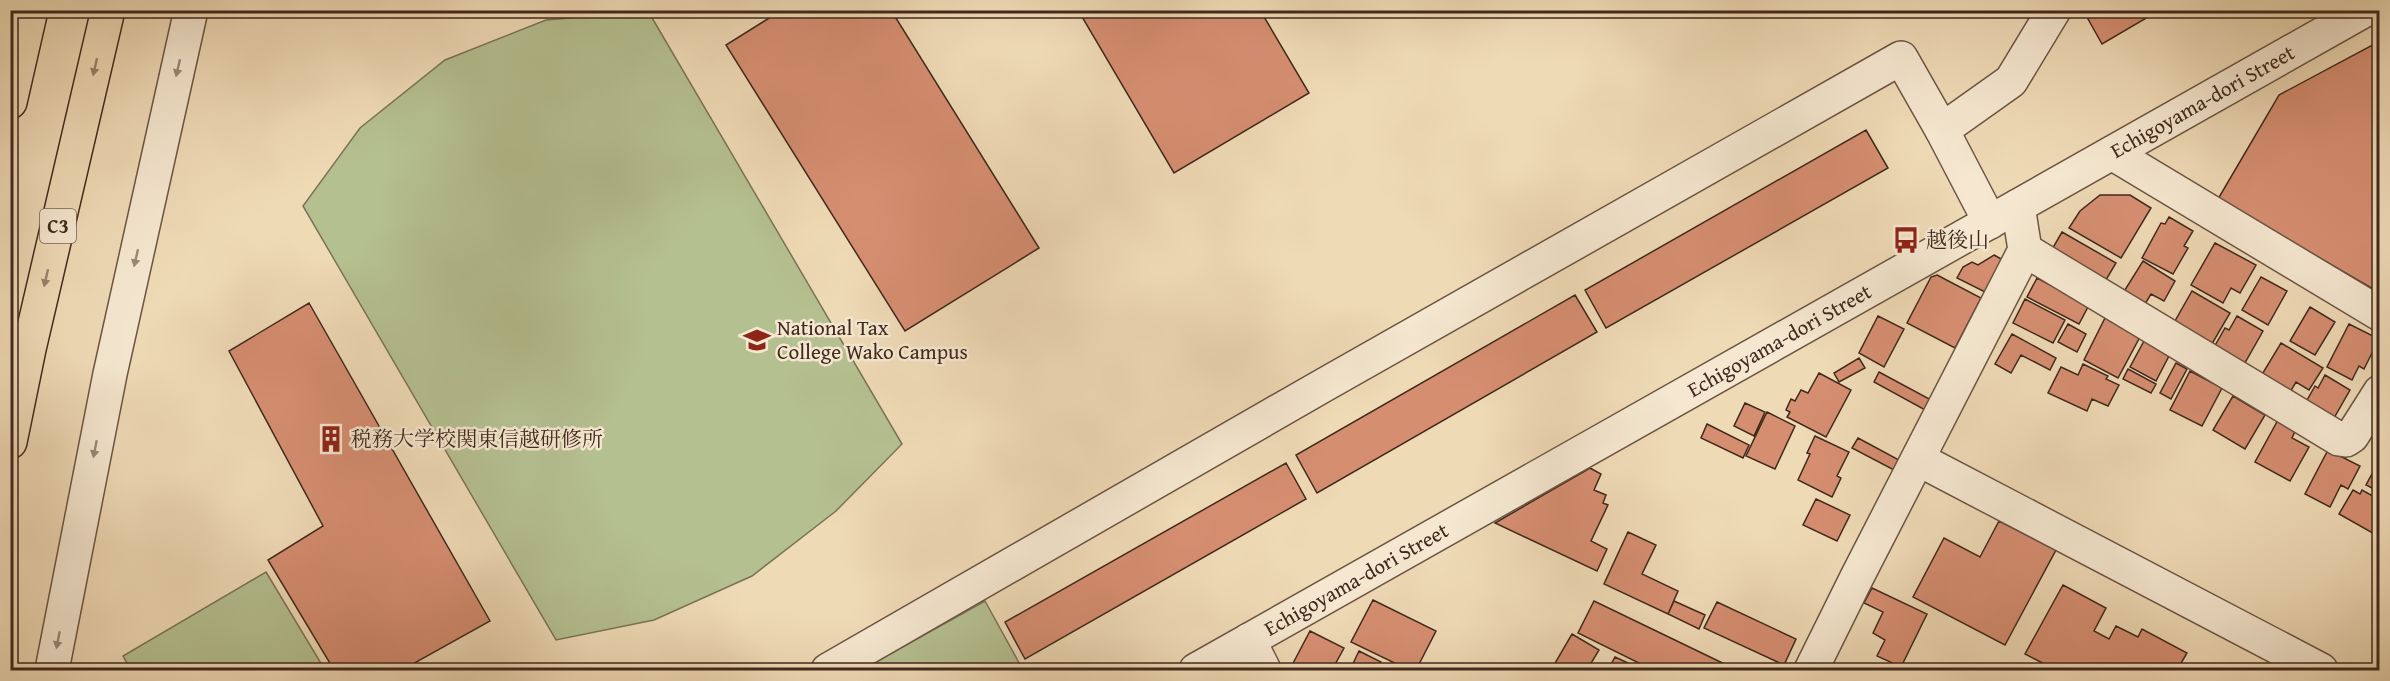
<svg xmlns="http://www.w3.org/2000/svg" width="2390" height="681" font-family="'Gentium Book Plus','Noto Serif JP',serif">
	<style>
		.green { fill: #b5c091; stroke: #7a7457; stroke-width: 1.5 }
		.building { fill: #d68e71; stroke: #40291d; stroke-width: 1.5 }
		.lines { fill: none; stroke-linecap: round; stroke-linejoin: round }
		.minor-casing { stroke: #6c5543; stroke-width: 36 }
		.highway-casing { stroke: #40291d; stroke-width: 36 }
		.minor { stroke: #f5e7d0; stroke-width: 33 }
		.highway { stroke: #efdab6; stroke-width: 33 }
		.oneway { fill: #98826a }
		.oneway2 { fill: #9a8876 }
		.labels { text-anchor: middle; stroke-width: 5; stroke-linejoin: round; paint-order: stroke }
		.shield { fill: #f5e7d0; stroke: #766253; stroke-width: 1.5 }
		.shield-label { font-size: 20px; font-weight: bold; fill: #40291d }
		.street-label { font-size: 21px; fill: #40291d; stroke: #f5e7d0 }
		.poi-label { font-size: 21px; fill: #40291d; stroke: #f5e7d0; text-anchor: start }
	</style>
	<rect width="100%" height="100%" fill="#efdab6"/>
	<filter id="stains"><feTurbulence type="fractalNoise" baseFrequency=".00333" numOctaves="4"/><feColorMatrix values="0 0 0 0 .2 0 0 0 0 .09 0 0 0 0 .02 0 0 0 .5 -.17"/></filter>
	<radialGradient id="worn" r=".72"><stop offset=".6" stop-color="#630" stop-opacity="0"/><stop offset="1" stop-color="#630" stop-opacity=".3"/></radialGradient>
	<path class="green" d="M648 11 902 444 836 511 752 576 654 620 556 640 303 206 360 128 445 60 546 20Z
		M266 572 325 670H131L123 656Z
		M985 601 1023 670H873L870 665Z"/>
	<path class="building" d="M782 10H891L1039 248 905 331 726 45Z
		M1078 10H1260L1309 93 1174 173Z
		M2083 10H2160L2102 44Z
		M2380 41V293L2218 199 2279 95Z
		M1866 130 1888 168 1606 328 1585 290Z
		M2100 195H2130L2151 208 2121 258 2069 228 2080 211Z
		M2169 217 2193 231 2184 246 2188 248 2173 274 2142 258 2161 223 2165 224Z
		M2062 232 2116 263 2100 290 2051 251Z
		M2215 243 2256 265 2240 293 2231 288 2223 303 2191 285Z
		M1994 255 2005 261 1989 294 1957 278 1963 267 1972 262 1978 265Z
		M2143 261 2175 281 2164 301 2151 294 2139 314 2118 301Z
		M1937 275 1981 298 1955 348 1907 323 1931 277Z
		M2261 277 2287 291 2268 325 2242 310Z
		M2037 278 2089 305 2079 324 2027 297Z
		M2192 291 2230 313 2209 349 2171 328Z
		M1575 295 1597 332 1317 493 1296 455Z
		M2025 299 2065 320 2053 343 2013 323Z
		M309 303 490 621 402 670H334L268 560 323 526 229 351Z
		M2310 307 2335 322 2315 355 2290 341Z
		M1878 316 1904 329 1884 367 1859 353Z
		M2106 316 2141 335 2118 378 2084 360Z
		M2237 316 2263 331 2242 368 2209 356 2225 328 2229 330Z
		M2068 324 2086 334 2077 352 2058 342Z
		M2349 324 2379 339 2364 369 2359 366 2352 380 2327 367Z
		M2012 334 2056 358 2050 370 2021 355 2011 373 1995 364Z
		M2144 341 2170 354 2156 381 2130 367Z
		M2281 343 2323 368 2309 390 2296 382 2286 399 2258 381Z
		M1859 358 1865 368 1839 382 1834 373Z
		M2176 363 2187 369 2171 399 2160 393Z
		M2083 364 2108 376 2106 379 2119 385 2108 406 2092 399 2087 411 2048 393 2061 367 2078 375Z
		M2128 369 2156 384 2151 393 2123 379Z
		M2190 371 2222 388 2202 426 2170 410Z
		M1879 372 1933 401 1927 411 1874 382Z
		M1819 373 1851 390 1826 437 1787 417 1790 412 1786 410 1791 399 1795 401 1801 390 1808 393Z
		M2325 375 2350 390 2330 425 2302 409 2315 386 2318 388Z
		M2233 396 2265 415 2245 449 2213 430Z
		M1745 403 1765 412 1754 436 1734 426Z
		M1767 412 1795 426 1775 469 1746 456Z
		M2278 420 2296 429 2292 438 2309 447 2290 481 2255 462Z
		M1707 424 1749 445 1743 458 1701 438Z
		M1815 436 1849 452 1837 476 1841 478 1832 497 1798 480 1810 454 1807 453Z
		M1858 438 1899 460 1894 470 1852 448Z
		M2328 450 2360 466 2348 489 2341 485 2330 507 2305 494Z
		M2380 459V492L2366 485Z
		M1286 463 1306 499 1025 659 1005 622Z
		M1590 468 1601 474 1594 490 1606 495 1603 503 1608 505 1591 541 1607 549 1597 571 1495 523Z
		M2353 490 2360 494 2362 490 2380 500 2378 536 2339 514Z
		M1816 499 1850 515 1837 541 1803 525Z
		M1999 521 2056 550 2005 645 1913 597 1944 538 1980 557Z
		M1628 532 1656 545 1642 574 1678 591 1668 614 1604 584Z
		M2063 585 2106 608 2094 631 2109 639 2116 626 2138 637 2142 629 2187 653 2177 670H2056L2025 654Z
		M1872 588 1927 614 1901 667 1877 656 1885 640 1873 633 1883 612 1864 603Z
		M1373 600 1436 631 1416 670H1409L1351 642Z
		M1594 601 1737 670H1653L1578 633Z
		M1674 601 1705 615 1699 629 1668 614Z
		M1717 602 1796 639 1784 665 1704 628Z
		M1310 631 1344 648 1332 670 1290 669Z
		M1572 634 1599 650 1587 670H1551Z
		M1359 651 1381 662 1377 670H1350Z
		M1615 657 1643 670H1608Z
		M1488 664 1502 670H1485Z"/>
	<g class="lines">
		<defs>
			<g id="minor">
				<path d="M1942 130 2011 81 2054 10"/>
				<path d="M2112 153 2380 314"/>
				<path d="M2025 250 2339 439 2346 440 2352 436 2380 392"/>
				<path d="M1918 459 2321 670"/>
				<path d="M1249 640 1264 670"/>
				<path d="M52 670 110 374 191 10"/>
				<path d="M828 670 1324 385 1901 58 1942 130 1990 222"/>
				<path id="s1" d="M1196 670 2365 10"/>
				<path d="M1811 670 1857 577 2025 250 2018 206"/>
			</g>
			<path id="highway" d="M10 102 31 10
				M10 442 29 349 108 10"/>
		</defs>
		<use href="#minor" class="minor-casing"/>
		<use href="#highway" class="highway-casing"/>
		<use href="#minor" class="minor"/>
		<use href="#highway" class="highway"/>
	</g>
	<defs><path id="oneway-solid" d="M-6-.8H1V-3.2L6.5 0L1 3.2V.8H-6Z" transform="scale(1.5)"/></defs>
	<g class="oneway">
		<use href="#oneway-solid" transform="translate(95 67) rotate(103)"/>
		<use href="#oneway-solid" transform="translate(46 278) rotate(103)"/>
	</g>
	<g class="oneway2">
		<use href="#oneway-solid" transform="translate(178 68) rotate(103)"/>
		<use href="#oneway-solid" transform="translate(136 258) rotate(103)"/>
		<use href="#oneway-solid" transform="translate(95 449) rotate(101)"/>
		<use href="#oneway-solid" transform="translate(58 640) rotate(101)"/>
	</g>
	<defs>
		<symbol id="bus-bare" viewBox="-9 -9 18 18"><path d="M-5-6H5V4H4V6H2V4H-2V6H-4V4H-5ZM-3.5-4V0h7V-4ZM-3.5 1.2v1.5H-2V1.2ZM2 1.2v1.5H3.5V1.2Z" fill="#8f2418" stroke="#f5e7d0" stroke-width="2.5" paint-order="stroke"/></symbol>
		<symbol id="university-bare" viewBox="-9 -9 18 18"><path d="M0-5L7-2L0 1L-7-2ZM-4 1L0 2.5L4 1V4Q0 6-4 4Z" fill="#8f2418" stroke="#f5e7d0" stroke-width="2.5" paint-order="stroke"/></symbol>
		<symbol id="building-bare" viewBox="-9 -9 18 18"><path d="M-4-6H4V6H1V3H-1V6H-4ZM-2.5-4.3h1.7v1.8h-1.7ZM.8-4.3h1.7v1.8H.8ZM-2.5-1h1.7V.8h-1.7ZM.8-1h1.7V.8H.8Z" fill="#8f2418" stroke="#f5e7d0" stroke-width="2.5" paint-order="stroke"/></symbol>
	</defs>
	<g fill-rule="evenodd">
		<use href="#bus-bare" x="1887" y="221" width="38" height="38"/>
		<use href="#university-bare" x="738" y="321" width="38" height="38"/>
		<use href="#building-bare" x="312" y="420" width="38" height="38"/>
	</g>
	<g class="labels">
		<rect class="shield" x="40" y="209" width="36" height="34" rx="4.5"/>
		<g class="shield-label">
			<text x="58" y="233">C3</text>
		</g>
		<g class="street-label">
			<text dy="7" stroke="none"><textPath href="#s1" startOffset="1156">Echigoyama-dori Street</textPath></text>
			<text dy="7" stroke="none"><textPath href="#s1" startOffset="670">Echigoyama-dori Street</textPath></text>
			<text dy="7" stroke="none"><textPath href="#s1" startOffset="184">Echigoyama-dori Street</textPath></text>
		</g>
		<g class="poi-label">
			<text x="1926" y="247">越後山</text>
			<text x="777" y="335">National Tax<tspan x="777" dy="24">College Wako Campus</tspan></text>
			<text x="351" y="446">税務大学校関東信越研修所</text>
		</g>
	</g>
	<rect width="2390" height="681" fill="none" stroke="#efdab6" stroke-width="36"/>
	<rect x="12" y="12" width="2366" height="657" fill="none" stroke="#40291d" stroke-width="3"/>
	<rect x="18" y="18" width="2354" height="645" fill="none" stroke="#40291d" stroke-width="1.5"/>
	<rect width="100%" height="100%" filter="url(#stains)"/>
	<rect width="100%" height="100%" fill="url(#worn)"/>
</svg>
